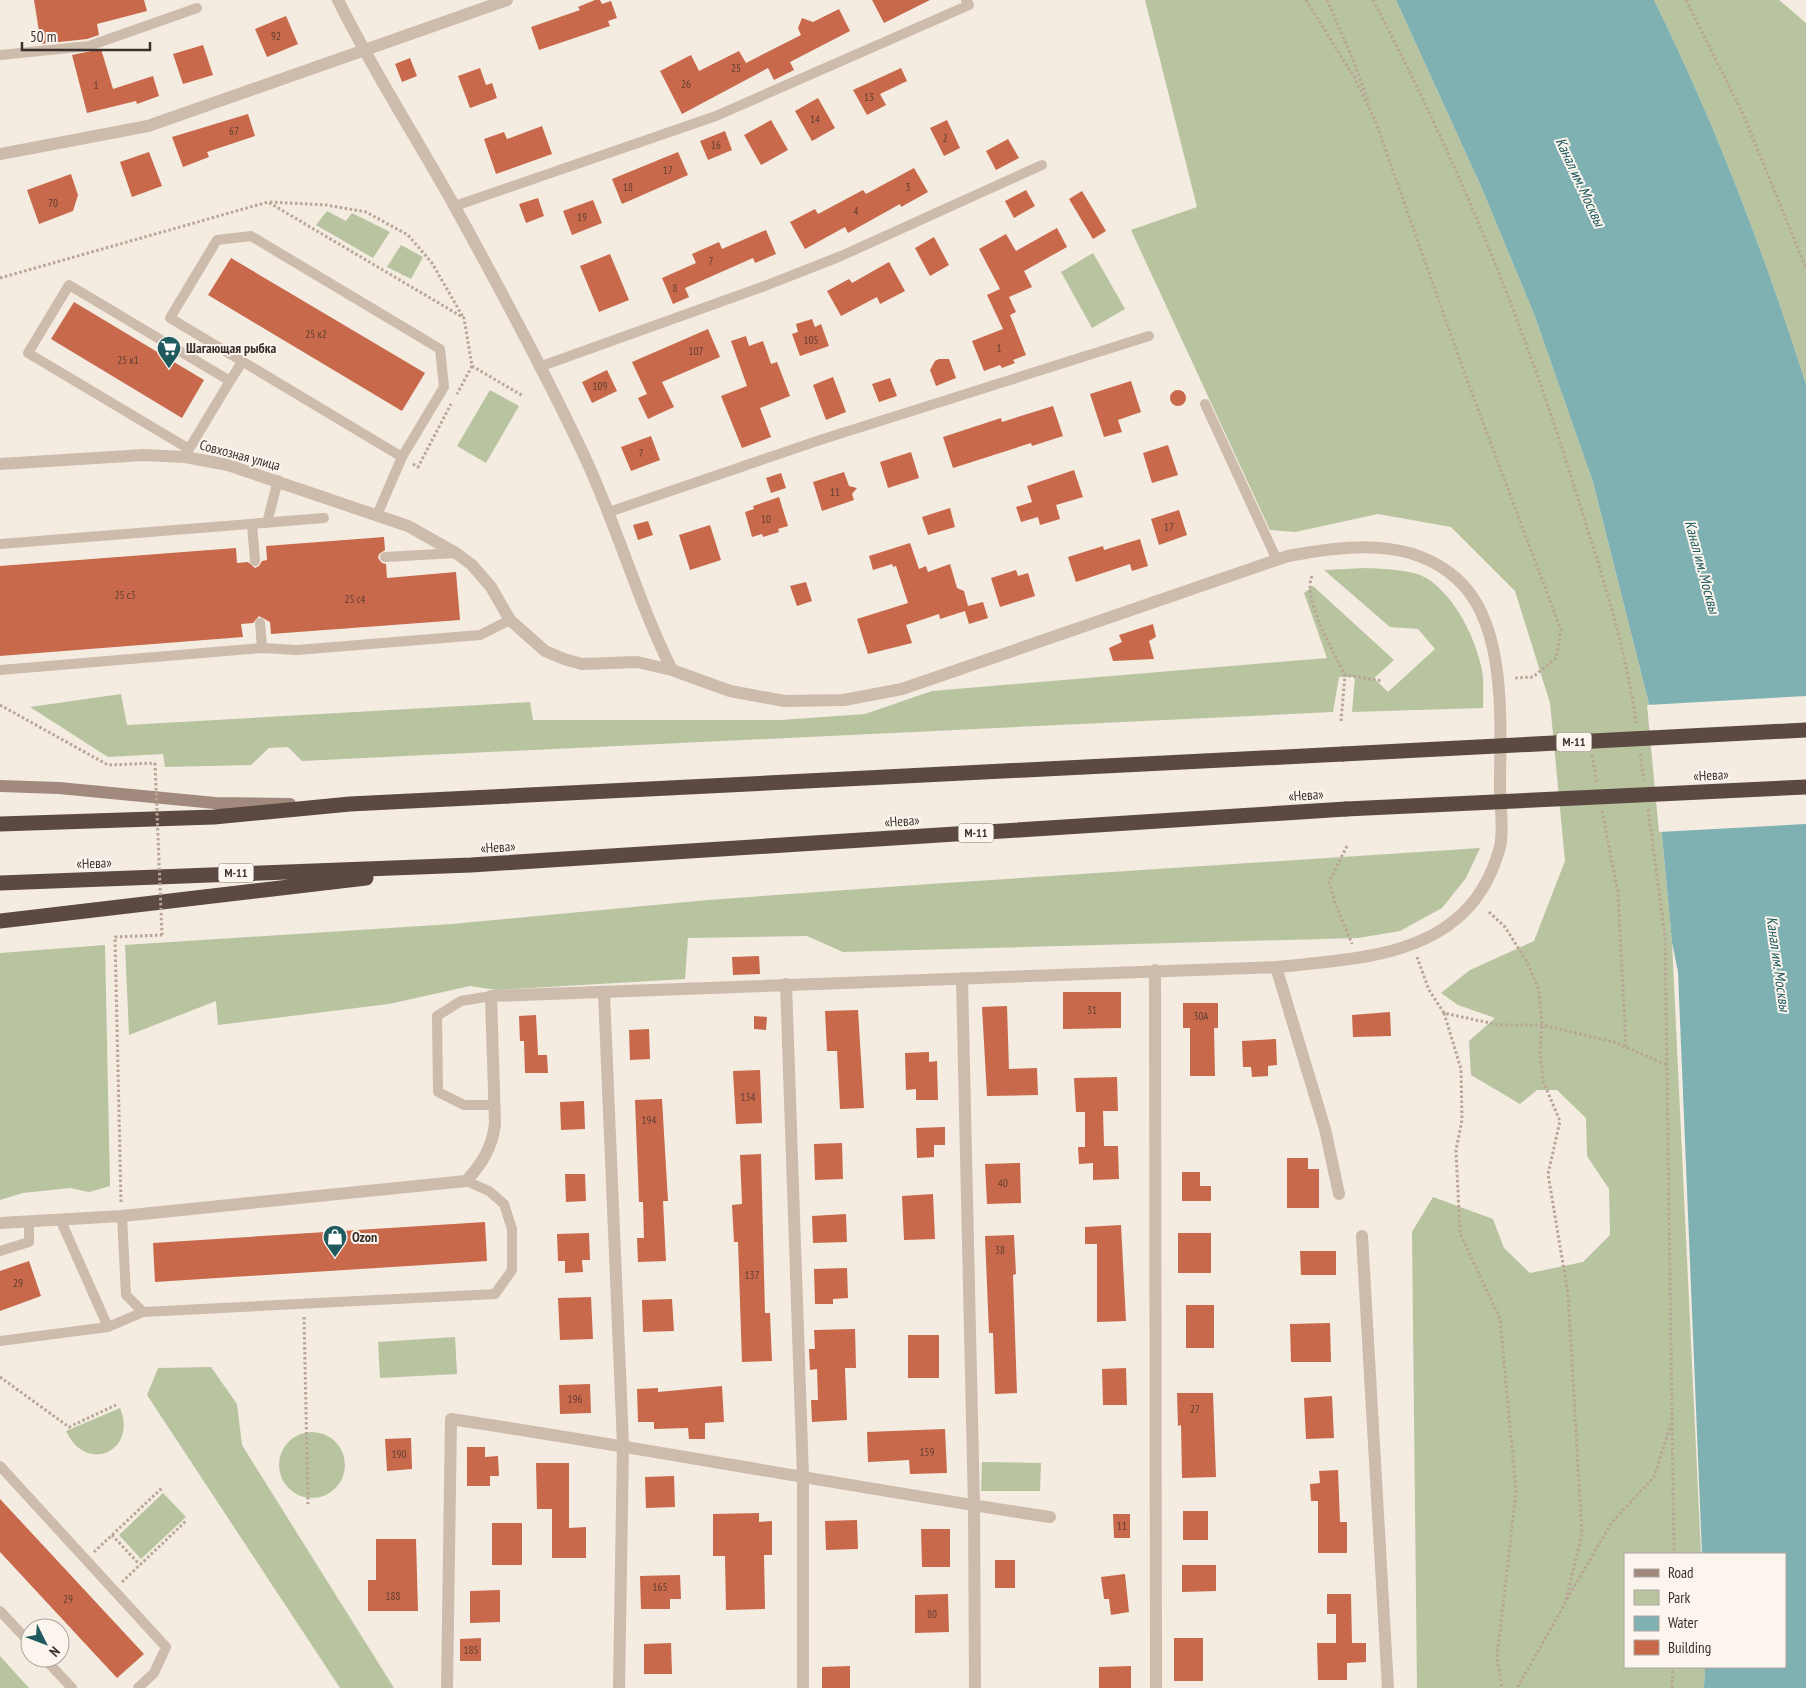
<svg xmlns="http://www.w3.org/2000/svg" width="1806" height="1688" font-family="'PT Sans Narrow',sans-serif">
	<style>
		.green { fill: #b8c4a0 }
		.water { fill: #7fb0b2 }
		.pier { fill: #f4ebe1 }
		.building { fill: #c8694b }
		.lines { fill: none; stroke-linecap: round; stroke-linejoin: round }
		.path { stroke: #b9a596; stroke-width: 3; stroke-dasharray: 2.5 2.5; stroke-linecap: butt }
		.lane { stroke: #cdbbac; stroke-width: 10 }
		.street { stroke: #cdbbac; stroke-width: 12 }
		.secondary { stroke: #a18a7d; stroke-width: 12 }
		.highway { stroke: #5c4a42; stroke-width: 15 }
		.path-bridge { stroke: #b9a596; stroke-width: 3; stroke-dasharray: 2.5 2.5; stroke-linecap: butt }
		.highway-bridge { stroke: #5c4a42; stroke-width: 15 }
		.labels { text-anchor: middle; stroke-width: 4; stroke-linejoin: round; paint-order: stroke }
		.number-label { font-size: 11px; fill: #5e3e33 }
		.shield { fill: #fbf5ee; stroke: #756b66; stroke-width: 1 }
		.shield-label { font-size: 12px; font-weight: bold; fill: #3b302b }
		.poi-label { font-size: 14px; font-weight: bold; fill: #3b302b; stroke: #fbf5ee; text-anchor: start }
		.street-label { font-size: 14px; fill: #3b302b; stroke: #fbf5ee }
		.water-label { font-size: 15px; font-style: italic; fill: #1f5a5e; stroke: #fbf5ee }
	</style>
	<rect width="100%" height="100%" fill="#f4ebe1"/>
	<path class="green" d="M1145 0H1396L1480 184 1534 314 1593 482 1650 708 1672 942 1701 1554H1625V1667H1705L1704 1688H1417L1412 1232 1433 1197 1493 1219 1504 1248 1530 1273 1583 1262 1610 1235 1609 1189 1587 1156 1586 1118 1557 1090H1537L1520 1104 1471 1075 1469 1041 1495 1018 1458 1005 1441 993 1470 970 1534 941 1565 861 1550 703 1515 591 1451 527 1378 514 1295 532 1270 530 1131 230 1197 207Z
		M1654 0H1779L1806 23V384C1764 253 1715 123 1654 0Z
		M327 211 346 221 352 213 390 232 373 258 316 225Z
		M401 245 423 257 411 279 387 267Z
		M1093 253 1125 309 1092 328 1061 272Z
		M490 390 519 406 486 463 457 446Z
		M1365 568C1383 569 1413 569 1428 579 1456 598 1475 637 1482 670 1484 681 1483 696 1483 708L1352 712 1355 677H1339L1333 712 302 761 288 747 269 748 251 765 165 767 163 754 108 757 30 707 121 694 127 725 530 702 533 720H781L865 714 932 691 1327 658 1304 593 1313 586 1394 660 1374 678 1388 692 1435 649 1418 629 1390 627 1324 570Z
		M1480 848 1466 878 1442 908 1400 931 1358 938 843 952 807 936 688 938 685 979 496 990 470 986 389 1004 218 1025 216 1001 129 1035 125 945 452 924 708 900 930 884Z
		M105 945 110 1186 89 1192 70 1188 23 1193 0 1200V953Z
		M455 1337 457 1374 380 1378 378 1342Z
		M211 1367 237 1404 242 1445 394 1688H340L147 1395 158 1368Z
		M120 1408C138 1451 86 1475 66 1431Z
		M279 1465a33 33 0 1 1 66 0a33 33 0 1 1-66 0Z
		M982 1462 1041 1463 1040 1491H981Z
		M163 1493 186 1517 141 1559 119 1535Z
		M0 1656 29 1688H0Z"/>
	<path class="water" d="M1396 0H1654C1715 123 1764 253 1806 384V1688H1704L1705 1667H1785V1554H1702L1678 972 1672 942 1650 708 1593 482 1534 314 1480 184Z"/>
	<path class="pier" d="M1806 696V824L1659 832 1647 705Z"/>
	<path class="building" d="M34 0H144L147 11 97 24 99 35 87 39 41 44Z
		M595 0H600L602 4 611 1 617 18 608 21 610 26 539 50 531 27 580 10 578 7Z
		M872 0H930L884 23Z
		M839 9 850 31 790 62 794 70 774 80 768 68 682 114 660 71 691 55 699 71 739 51 746 63 801 35 798 28 802 18 813 22Z
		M286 16 298 44 267 57 255 29Z
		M203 45 213 75 183 84 173 54Z
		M101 49 113 89 153 76 159 96 137 104 136 101 87 113 72 55Z
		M410 58 417 76 402 82 395 64Z
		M480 68 486 85 492 83 497 98 470 108 458 76Z
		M901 68 907 81 880 94 886 105 867 115 853 90Z
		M818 98 835 128 812 141 795 111Z
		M248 114 255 136 207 152 209 157 183 167 172 137Z
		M771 120 788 150 761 165 744 135Z
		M947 120 960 148 944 156 930 128Z
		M542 126 552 154 496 174 484 139 504 132 507 139Z
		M725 131 732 150 708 160 700 141Z
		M1008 139 1019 158 996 170 986 151Z
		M149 152 162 186 132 197 120 162Z
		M678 152 688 175 622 204 612 179Z
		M914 168 928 192 901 207 900 204 848 233 845 227 805 249 790 222 815 209 818 214 863 190 866 194Z
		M71 174 78 195 73 211 39 224 27 190Z
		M1026 190 1035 206 1014 218 1005 201Z
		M1082 191 1106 231 1093 239 1069 199Z
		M538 198 544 216 526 223 519 204Z
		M593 200 602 223 572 235 563 211Z
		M1057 228 1067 247 1024 271 1032 287 1009 297 1016 312 1010 315 1026 355 1013 360 1015 363 1002 368 1000 365 984 371 972 341 1003 329 987 295 1000 289 979 249 1006 234 1016 251Z
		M766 230 776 254 755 263 753 258 685 288 689 297 673 304 662 278 696 263 692 254 719 242 722 249Z
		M934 237 949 265 930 276 915 248Z
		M610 254 629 300 599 312 580 266Z
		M231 258 425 373 402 411 208 295Z
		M889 262 905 291 880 304 877 297 841 316 827 291 849 279 852 283Z
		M74 302 204 380 182 418 51 339Z
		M812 319 815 327 821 324 829 346 800 356 792 334 798 332 796 324Z
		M708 329 720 357 662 382 674 407 648 419 638 398 647 394 632 362Z
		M746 336 749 346 763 341 771 364 777 362 790 396 760 408 771 437 742 448 721 396 747 386 731 341Z
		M939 359H949L956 378 936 386 930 370 935 361Z
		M607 370 617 391 592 403 582 382Z
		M833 377 846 412 826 420 813 385Z
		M890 378 897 396 879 402 872 384Z
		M1131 381 1141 412 1118 420 1122 432 1104 437 1090 394Z
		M1170 398a8 8 0 1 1 16 0a8 8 0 1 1-16 0Z
		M1053 406 1063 436 1032 446 1031 443 953 468 943 437 1001 418 1002 422Z
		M651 436 660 460 631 471 621 447Z
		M1168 445 1178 475 1152 483 1143 453Z
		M911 452 919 478 888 488 880 462Z
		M1074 470 1083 497 1056 505 1060 519 1040 525 1038 517 1021 522 1016 507 1032 502 1027 486Z
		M844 472 849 486 857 488 852 494 854 500 822 511 813 482Z
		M781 473 786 488 771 493 766 478Z
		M779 497 788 526 778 529 779 532 763 537 762 534 752 537 745 512 754 509 753 506Z
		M950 508 955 527 928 535 922 517Z
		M1179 510 1187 535 1159 545 1151 519Z
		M648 521 653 535 638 540 633 525Z
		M710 525 721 560 690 570 679 535Z
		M384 537 385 550 379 554 378 558 382 563 386 564 387 578 456 572 460 620 271 634 270 622 259 616 253 623 241 624 243 637 0 656V566L236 548 237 563 248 562 255 568 259 566 262 561 267 560 266 546Z
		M1140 539 1148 566 1132 571 1130 564 1076 582 1068 557 1103 546 1104 550Z
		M910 543 919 569 926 566 928 572 950 564 957 588 964 591 968 606 983 602 988 618 969 624 965 611 940 619 939 614 906 625 912 643 868 654 857 619 908 603 896 566 893 567 892 564 873 570 869 556Z
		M1016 570 1018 576 1028 573 1035 596 1000 607 991 578Z
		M806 582 812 601 797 606 790 586Z
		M1153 624 1156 637 1149 641 1154 659 1113 661 1109 648 1122 642 1119 635Z
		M759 956 760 974 733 975 732 957Z
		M1063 992H1121V1028L1063 1029Z
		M1183 1003H1218V1028H1214L1215 1076H1190V1028H1183Z
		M1007 1006 1009 1069 1037 1068 1038 1095 987 1096 982 1007Z
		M858 1010 864 1108 840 1109 837 1051H827L825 1011Z
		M1390 1012 1391 1036 1353 1037 1352 1015Z
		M536 1015 538 1055H547L548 1073H525L524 1041H520L519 1016Z
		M754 1016 767 1017 766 1030 754 1029Z
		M649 1029 650 1059 630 1060 629 1030Z
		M1276 1039 1277 1065 1268 1066V1076L1252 1077 1251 1067H1243L1242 1041Z
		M929 1052V1062L937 1061 938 1100H916V1089L906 1090 905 1053Z
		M760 1070 762 1123 736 1124 733 1071Z
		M1117 1077 1118 1111H1103L1104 1146H1118L1119 1179 1093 1180V1163L1079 1164 1078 1147H1085V1112H1076L1074 1078Z
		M662 1099 668 1201H663L666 1261 638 1262 637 1238H644L643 1202H639L635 1100Z
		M584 1101 585 1129 561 1130 560 1102Z
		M945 1127V1145H934V1157L917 1158 916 1128Z
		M842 1143 843 1179 815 1180 814 1144Z
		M761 1154 765 1313H770L772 1361 742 1362 738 1242H734L732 1205 742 1204 740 1155Z
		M1287 1158H1308V1169H1319V1208H1287Z
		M1020 1163 1021 1203 987 1204 985 1164Z
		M1182 1172H1200V1186H1211V1201H1182Z
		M565 1174H585L586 1201 566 1202Z
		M933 1194 935 1239 904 1240 902 1196Z
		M846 1214 847 1242 813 1243 812 1216Z
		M485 1222 487 1261 155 1282 153 1243Z
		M1121 1225 1126 1321 1097 1322V1244H1085V1227Z
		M589 1233 590 1260H582L583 1272 565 1273V1261H558L557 1234Z
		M1178 1233H1211V1273H1178Z
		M1014 1235 1016 1274 1013 1275 1017 1393 995 1394 993 1333H989L985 1236Z
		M1300 1251H1336V1275H1301Z
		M29 1261 41 1296 0 1311V1271Z
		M847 1268 848 1298 833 1299V1304H815L814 1269Z
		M591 1297 593 1339 560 1340 558 1298Z
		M672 1299 674 1331 643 1332 642 1300Z
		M1186 1305H1214V1348H1186Z
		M1330 1323 1331 1362H1291L1290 1324Z
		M855 1329 856 1368H845L847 1420 812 1422 811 1400H818L817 1369 810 1370 809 1349H815L814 1330Z
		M908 1335H939V1378H908Z
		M1126 1368 1127 1405H1103L1102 1369Z
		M590 1384 591 1413 560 1414 559 1385Z
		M722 1386 724 1422 705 1423V1439H689L688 1428 654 1429V1422H638L637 1389 658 1388V1392Z
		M1177 1393H1213L1216 1477 1182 1478 1181 1425 1178 1426Z
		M1332 1396 1334 1438 1306 1439 1304 1398Z
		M945 1429 947 1473 910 1474 909 1460 868 1462 867 1432Z
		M411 1438 412 1469 387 1471 385 1439Z
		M467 1447H485V1457L498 1456 499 1476H490V1486H467Z
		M536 1463H569V1528L586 1527V1558H552V1509H537Z
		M1338 1470 1340 1522H1347V1553H1318V1501H1311L1310 1484 1320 1483 1319 1471Z
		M674 1476 675 1507 646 1508 645 1477Z
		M0 1499 144 1654 117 1678 0 1552Z
		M1183 1511H1208V1540H1183Z
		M759 1513V1522L772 1521V1555H764L765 1609 726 1610 725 1556H713V1514Z
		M1113 1514H1130V1538H1114Z
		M857 1520 858 1549 826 1550 825 1521Z
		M492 1523H522V1565H492Z
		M921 1529H950V1567H922Z
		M376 1539H416L418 1611H368V1580H376Z
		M995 1560H1015V1588H995Z
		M1182 1565H1216V1591L1182 1592Z
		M1125 1574 1129 1612 1111 1615 1109 1599H1104L1101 1577Z
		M680 1575 681 1599H670V1609H641L640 1576Z
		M500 1590V1622L470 1623V1591Z
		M948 1594 949 1632 915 1633V1595Z
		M1327 1594H1351L1352 1643H1366V1662L1347 1663V1680H1318L1317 1643H1336V1614H1327Z
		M481 1638V1661H460V1639Z
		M1174 1638H1203V1681H1174Z
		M671 1643 672 1674H644V1644Z
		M850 1666V1688H822V1667Z
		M1131 1666V1688H1099V1667Z"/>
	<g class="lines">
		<path class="path" d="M1306 0 1354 77 1375 120 1463 369 1561 630 1556 658 1533 677 1515 678
			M1327 0 1352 57 1369 103
			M1373 0C1458 161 1526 328 1579 502 1602 575 1626 647 1636 723
			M1686 0 1743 114 1806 268
			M270 202 326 205 366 212 408 235 432 263 463 317
			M0 278 268 202 464 318 472 366 457 394
			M472 366 523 396
			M413 464 418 467 451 404
			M1312 576C1302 599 1334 653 1345 675L1383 681
			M0 705 108 765 155 763
			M1341 721 1345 675
			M1640 754 1644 780
			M1592 755 1597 783
			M1648 809 1665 936 1674 1554
			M1602 811 1618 893 1626 1047
			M1347 846 1329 882 1336 905 1352 944
			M1489 912 1505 927 1527 962 1539 990 1542 1025 1540 1051 1543 1081 1560 1121 1548 1174 1568 1294 1582 1534 1565 1604 1517 1688
			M1417 957 1429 990 1444 1013 1499 1025H1542L1614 1042 1667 1065
			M1444 1013 1461 1069 1462 1120 1456 1150 1460 1233 1500 1319 1516 1491 1497 1658 1502 1688
			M121 1202 115 937 162 935
			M304 1317 308 1504
			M0 1377 69 1427 116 1405
			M112 1535 140 1565
			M94 1552 163 1487
			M122 1582 186 1521
			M1567 1599 1612 1522 1654 1477 1671 1424
			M1672 1688 1673 1667"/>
		<path class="lane" d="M0 55 89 46 197 8
			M455 206 716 116 969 5 966 0
			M251 236 440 349 444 387 402 457 170 318 217 240Z
			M69 285 230 381 189 449 28 353Z
			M539 367 762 287 841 256 1042 165
			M230 381 242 362
			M1205 404 1277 560
			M609 512 820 440 1149 336
			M377 515 402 457
			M267 523 278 480
			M252 524 255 561
			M0 544 324 518
			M385 557 456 553
			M260 623 262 648
			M0 670 262 648 297 650 480 635 510 620
			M491 996 461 1001 437 1016 438 1092 464 1105H494
			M122 1216 126 1295 143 1312 495 1294 512 1270V1229L504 1204 489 1191 466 1181
			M0 1251 29 1242V1221
			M108 1327 143 1312
			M0 1341 108 1327 60 1219
			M0 1466 166 1647 154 1673 138 1688
			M0 1611 30 1643
			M44 1658 72 1688"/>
		<path class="street" d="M338 0C373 71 416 137 455 207 499 287 543 368 582 451 616 522 637 600 672 670
			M0 154 148 126 507 0
			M0 464 144 455 185 457 228 465 408 526 456 553 472 565 491 587 510 620 545 651 564 659 582 664 637 662 672 670 730 691 784 701 844 700 902 689 1288 556C1344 546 1410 536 1457 579 1508 624 1500 725 1500 787 1500 806 1504 830 1500 847 1492 876 1479 901 1455 920 1408 959 1334 961 1276 967L491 996 495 1124C492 1148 482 1164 466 1181L122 1216 0 1223
			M1276 967 1325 1129 1339 1194
			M1155 970 1156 1688
			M962 978 974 1506 975 1688
			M786 984 803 1477V1688
			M604 993 623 1445 619 1688
			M1362 1236 1388 1688
			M447 1688 451 1419C651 1449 849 1487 1050 1517"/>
		<path class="secondary" d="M0 786 59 788 215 803 290 804"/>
		<path class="highway" d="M0 824 214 817 350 804 1343 754
			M0 883 471 865 1346 809
			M0 921 366 878"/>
		<path class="path-bridge" d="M155 763 162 935"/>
		<path class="highway-bridge" d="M1343 754 1806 730
			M1346 809 1806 787"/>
	</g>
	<defs>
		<symbol id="supermarket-pin" viewBox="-11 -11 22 30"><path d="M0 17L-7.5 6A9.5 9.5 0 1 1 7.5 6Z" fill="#1f5a5e" stroke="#fbf5ee"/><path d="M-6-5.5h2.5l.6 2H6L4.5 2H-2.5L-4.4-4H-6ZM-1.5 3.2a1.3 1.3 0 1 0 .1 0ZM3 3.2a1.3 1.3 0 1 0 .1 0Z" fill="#fff"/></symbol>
		<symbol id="shop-pin" viewBox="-11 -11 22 30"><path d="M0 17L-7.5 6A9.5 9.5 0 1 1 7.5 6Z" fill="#1f5a5e" stroke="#fbf5ee"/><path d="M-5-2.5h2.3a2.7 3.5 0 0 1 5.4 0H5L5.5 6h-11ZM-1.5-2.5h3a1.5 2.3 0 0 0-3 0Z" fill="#fff"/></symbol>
	</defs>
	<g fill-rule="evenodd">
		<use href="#supermarket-pin" x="155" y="334" width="28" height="38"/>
		<use href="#shop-pin" x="321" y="1223" width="28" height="38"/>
	</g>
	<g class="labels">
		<g class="number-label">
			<text x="276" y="40">92</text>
			<text x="736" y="72">25</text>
			<text x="686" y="88">26</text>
			<text x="96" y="89">1</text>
			<text x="869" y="101">13</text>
			<text x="815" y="123">14</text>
			<text x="234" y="135">67</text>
			<text x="945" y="142">2</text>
			<text x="716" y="149">16</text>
			<text x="668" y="174">17</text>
			<text x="628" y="191">18</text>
			<text x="908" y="191">3</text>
			<text x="53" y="207">70</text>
			<text x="856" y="215">4</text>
			<text x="582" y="221">19</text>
			<text x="711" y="265">7</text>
			<text x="675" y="292">8</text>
			<text x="316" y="338">25 к2</text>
			<text x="811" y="344">105</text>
			<text x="999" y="352">1</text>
			<text x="696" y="355">107</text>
			<text x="128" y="364">25 к1</text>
			<text x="600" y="390">109</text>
			<text x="641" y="457">7</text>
			<text x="835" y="496">11</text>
			<text x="766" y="523">10</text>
			<text x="1169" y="531">17</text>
			<text x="125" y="599">25 с3</text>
			<text x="355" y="603">25 с4</text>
			<text x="1092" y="1014">31</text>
			<text x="1201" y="1020">30А</text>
			<text x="748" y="1101">134</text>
			<text x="649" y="1124">194</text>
			<text x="1003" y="1187">40</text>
			<text x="1000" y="1254">38</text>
			<text x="752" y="1279">137</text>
			<text x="18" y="1287">29</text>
			<text x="575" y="1403">196</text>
			<text x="1195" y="1413">27</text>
			<text x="927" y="1456">159</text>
			<text x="399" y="1458">190</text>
			<text x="1122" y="1530">11</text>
			<text x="660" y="1591">165</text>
			<text x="393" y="1600">188</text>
			<text x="68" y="1603">29</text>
			<text x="932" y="1618">80</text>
			<text x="471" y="1654">185</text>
		</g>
		<g class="shield">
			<rect x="1556.5" y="732.5" width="35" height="19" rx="4"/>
			<rect x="958.5" y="823.5" width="35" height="19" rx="4"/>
			<rect x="218.5" y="863.5" width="35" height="19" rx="4"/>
		</g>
		<g class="shield-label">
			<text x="1574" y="746">М-11</text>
			<text x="976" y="837">М-11</text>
			<text x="236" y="877">М-11</text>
		</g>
		<g class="poi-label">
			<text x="186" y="353">Шагающая рыбка</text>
			<text x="352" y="1242">Ozon</text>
		</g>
		<g class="street-label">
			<text transform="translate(240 455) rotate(15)" y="5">Совхозная улица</text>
			<text transform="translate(1711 775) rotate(-3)" y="5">«Нева»</text>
			<text transform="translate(1306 795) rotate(-4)" y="5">«Нева»</text>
			<text transform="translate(902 821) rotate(-4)" y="5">«Нева»</text>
			<text transform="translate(498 847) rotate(-4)" y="5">«Нева»</text>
			<text transform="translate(94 863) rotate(-2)" y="5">«Нева»</text>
		</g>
		<g class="water-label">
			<text transform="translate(1580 182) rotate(65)" y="5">Канал им. Москвы</text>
			<text transform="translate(1702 567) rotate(75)" y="5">Канал им. Москвы</text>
			<text transform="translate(1778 964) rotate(82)" y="5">Канал им. Москвы</text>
		</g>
	</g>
	<rect x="1624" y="1553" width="162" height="115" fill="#fbf5ee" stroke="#aea6a0"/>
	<rect x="1634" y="1569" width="25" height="8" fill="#a18a7d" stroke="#aea6a0"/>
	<text x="1668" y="1578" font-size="15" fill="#3b302b">Road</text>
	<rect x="1634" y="1590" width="25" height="15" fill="#b8c4a0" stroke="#aea6a0"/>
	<text x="1668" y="1603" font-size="15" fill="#3b302b">Park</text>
	<rect x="1634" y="1616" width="25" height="15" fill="#7fb0b2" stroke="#aea6a0"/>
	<text x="1668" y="1628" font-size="15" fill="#3b302b">Water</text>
	<rect x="1634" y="1640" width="25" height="15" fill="#c8694b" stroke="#aea6a0"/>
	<text x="1668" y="1653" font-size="15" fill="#3b302b">Building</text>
	<g transform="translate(45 1643) rotate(132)"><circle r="24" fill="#fbf5ee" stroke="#aea6a0"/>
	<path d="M0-4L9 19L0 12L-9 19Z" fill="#1f5a5e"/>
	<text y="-8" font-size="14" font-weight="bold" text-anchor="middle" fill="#3b302b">N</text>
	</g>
	<path d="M22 42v8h128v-8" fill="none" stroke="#3b302b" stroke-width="2.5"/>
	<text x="30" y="42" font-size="15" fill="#3b302b" stroke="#fbf5ee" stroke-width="4" paint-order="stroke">50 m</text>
</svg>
